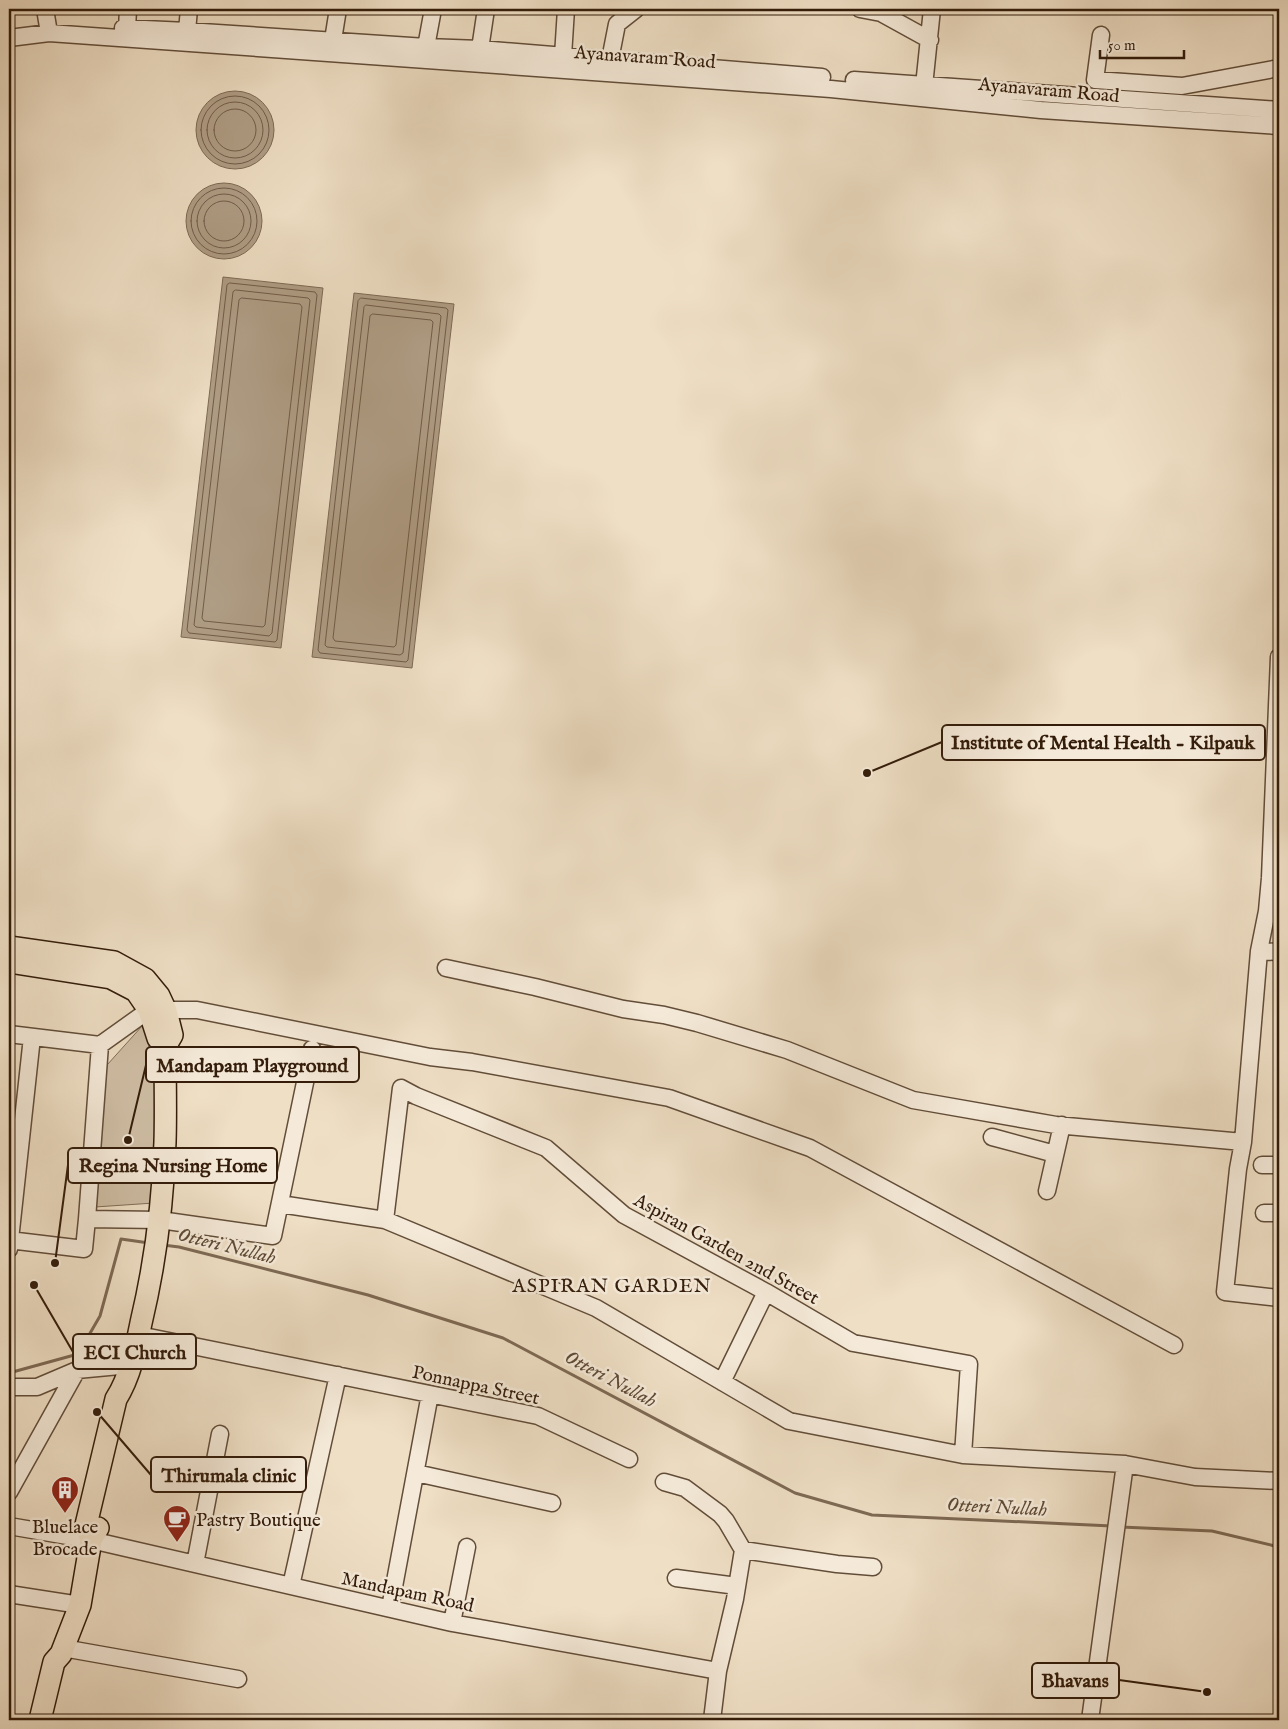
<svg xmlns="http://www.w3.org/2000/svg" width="1288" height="1729" font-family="'IM FELL English',serif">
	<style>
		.green { fill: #cfbea5; stroke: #816d58 }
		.water { fill: #af9d85; stroke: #7d6954 }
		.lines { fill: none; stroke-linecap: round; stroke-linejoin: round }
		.shore { stroke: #715c48; stroke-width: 1 }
		.stream { stroke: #7d6954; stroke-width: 3 }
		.minor-casing { stroke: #624d39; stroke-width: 19 }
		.major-casing { stroke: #331c0a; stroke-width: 24 }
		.minor { stroke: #f5ead9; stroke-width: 16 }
		.major { stroke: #efdfc5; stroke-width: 21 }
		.labels { text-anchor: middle; stroke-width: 5; stroke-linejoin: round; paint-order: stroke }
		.street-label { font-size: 19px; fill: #331c0a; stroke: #f5ead9 }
		.poi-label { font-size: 19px; fill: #331c0a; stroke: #f5ead9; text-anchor: start }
		.water-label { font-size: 20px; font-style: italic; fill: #5e4935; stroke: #f5ead9 }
		.neighbourhood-label { font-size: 20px; letter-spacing: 1px; fill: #331c0a; stroke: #f5ead9 }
		.leader { fill: none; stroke: #331c0a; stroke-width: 2 }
		.callout-dot { fill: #331c0a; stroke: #f5ead9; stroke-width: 2 }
		.callout { fill: #f5ead9; stroke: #331c0a; stroke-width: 2 }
		.callout-label { font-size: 20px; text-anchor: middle; font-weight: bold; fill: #331c0a }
	</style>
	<rect width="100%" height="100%" fill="#efdfc5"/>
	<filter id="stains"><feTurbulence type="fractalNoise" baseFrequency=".004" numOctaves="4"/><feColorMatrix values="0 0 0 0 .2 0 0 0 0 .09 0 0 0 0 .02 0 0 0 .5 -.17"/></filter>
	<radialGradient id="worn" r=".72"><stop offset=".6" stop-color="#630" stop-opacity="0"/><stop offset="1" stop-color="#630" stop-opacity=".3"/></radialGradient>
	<path class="green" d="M143 1025 157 1076 154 1203 95 1207 103 1071 107 1065Z"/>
	<path class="water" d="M196 130a39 39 0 1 1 78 0a39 39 0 1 1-78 0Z
		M186 221a38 38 0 1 1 76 0a38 38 0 1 1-76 0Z
		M223 277 323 288 281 648 181 637Z
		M354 293 454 304 412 668 312 657Z"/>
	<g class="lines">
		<path class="shore" d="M201 130a34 34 0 1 1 68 0a34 34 0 1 1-68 0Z
			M207 130a28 28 0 1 1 56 0a28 28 0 1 1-56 0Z
			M214 130a21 21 0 1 1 42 0a21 21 0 1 1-42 0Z
			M191 221a33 33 0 1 1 66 0a33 33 0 1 1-66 0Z
			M197 221a27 27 0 1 1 54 0a27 27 0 1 1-54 0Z
			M204 221a20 20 0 1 1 40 0a20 20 0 1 1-40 0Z
			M230 283 315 292 317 295 277 640 275 642 189 633 187 630 227 285Z
			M236 290 308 298 310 300 272 633 269 636 196 627 194 625 233 292Z
			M242 298 300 304 302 307 265 625 263 627 204 621 202 618 239 300Z
			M361 298 446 308 448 310 408 660 406 662 320 653 318 650 358 301Z
			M366 305 439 314 441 316 403 653 400 655 327 647 325 645 364 307Z
			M373 314 431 320 433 322 396 645 394 647 335 641 333 638 370 316Z"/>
		<path class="stream" d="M163 1245 179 1247 368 1295 503 1338 795 1493 872 1515 1112 1526
			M9 1373 78 1354 100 1316 121 1239 149 1243
			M1121 1527 1212 1531 1279 1547"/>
		<defs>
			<path id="minor" d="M45 9 49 33
				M860 9 881 13 930 40
				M123 28 187 31 426 47 480 49 822 77
				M127 29 128 9
				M187 31 189 9
				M1101 35 1095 80 1182 86 1279 68
				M9 38 49 33 831 89 1041 110 1279 126
				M333 40 338 9
				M426 47 433 9
				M480 49 486 9
				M563 56 566 9
				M608 70 617 24 636 9
				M854 80 1279 110
				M924 86 932 9
				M1279 657 1270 878 1267 911 1259 951 1243 1142 1238 1169 1225 1292 1279 1298
				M1259 951 1279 952
				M446 968 535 987 623 1009 664 1015 697 1023 787 1050 913 1100 1056 1125 1243 1142
				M9 1034 100 1045 149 1010H197L430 1057 472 1062 669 1098 810 1148 1174 1345
				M992 1137 1055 1154
				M1262 1165H1279
				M1047 1191 1062 1125
				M280 1204 385 1220 596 1308 789 1421 963 1455 1125 1464 1195 1477 1279 1481
				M1264 1213H1279
				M87 1219 100 1045
				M385 1220 401 1088 416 1096 546 1148 624 1215 766 1292 853 1343 969 1364 963 1455
				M9 1240 84 1249 87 1219 160 1220 273 1236 312 1049
				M9 1249 32 1037
				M139 1335 538 1416 629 1459
				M722 1382 766 1292
				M9 1387H37L77 1370 130 1365
				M416 1473 552 1503
				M664 1482 685 1488 720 1514 726 1521 743 1550
				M9 1492 77 1370
				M9 1526 91 1540 452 1623 718 1671
				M195 1564 220 1434
				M676 1578 737 1586
				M291 1586 338 1375
				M9 1594 80 1605
				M390 1608 430 1394
				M452 1623 467 1547
				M63 1648 238 1679
				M712 1720 718 1671 735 1599 743 1550 837 1564 873 1567
				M1090 1720 1125 1464"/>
			<path id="major" d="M9 947 114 962 145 979 159 996 166 1011 172 1035 165 1047C165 1079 166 1111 165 1142 163 1203 155 1264 141 1323 136 1348 130 1377 116 1399L86 1525 91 1540
				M9 962 111 978 136 991 149 1010 158 1038 165 1047
				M40 1720 54 1662 61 1654 80 1605 91 1540 98 1528"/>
		</defs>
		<use href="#minor" class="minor-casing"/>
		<use href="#major" class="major-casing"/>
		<use href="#minor" class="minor"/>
		<use href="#major" class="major"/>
	</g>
	<defs>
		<symbol id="building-pin" viewBox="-11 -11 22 30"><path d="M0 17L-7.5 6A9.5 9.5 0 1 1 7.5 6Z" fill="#8f2418" stroke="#f5ead9"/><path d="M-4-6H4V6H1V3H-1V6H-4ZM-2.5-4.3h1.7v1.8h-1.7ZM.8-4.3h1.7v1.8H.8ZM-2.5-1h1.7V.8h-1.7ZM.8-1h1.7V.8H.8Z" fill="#fff"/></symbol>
		<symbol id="cafe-pin" viewBox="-11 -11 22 30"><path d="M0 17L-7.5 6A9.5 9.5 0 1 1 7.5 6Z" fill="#8f2418" stroke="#f5ead9"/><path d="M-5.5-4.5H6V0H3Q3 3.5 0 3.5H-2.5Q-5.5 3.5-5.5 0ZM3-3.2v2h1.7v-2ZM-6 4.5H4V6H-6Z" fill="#fff"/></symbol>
	</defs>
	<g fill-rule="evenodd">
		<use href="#building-pin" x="49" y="1474" width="32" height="43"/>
		<use href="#cafe-pin" x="161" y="1503" width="32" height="43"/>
	</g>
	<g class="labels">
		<g class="street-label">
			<text transform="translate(645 56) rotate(4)" y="7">Ayanavaram Road</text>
			<text transform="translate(1049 89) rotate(5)" y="7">Ayanavaram Road</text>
			<text transform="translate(727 1248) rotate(29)" y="7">Aspiran Garden 2nd Street</text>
			<text transform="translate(476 1384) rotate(12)" y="7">Ponnappa Street</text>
			<text transform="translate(408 1591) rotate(12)" y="7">Mandapam Road</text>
		</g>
		<g class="poi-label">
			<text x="196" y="1526">Pastry Boutique</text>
			<text x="65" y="1533" text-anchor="middle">Bluelace<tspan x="65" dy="22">Brocade</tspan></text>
		</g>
		<g class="water-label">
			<text transform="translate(227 1245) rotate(14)" y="7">Otteri Nullah</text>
			<text transform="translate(611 1378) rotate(28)" y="7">Otteri Nullah</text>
			<text transform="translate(997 1506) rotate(3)" y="7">Otteri Nullah</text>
		</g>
		<g class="neighbourhood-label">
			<text x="612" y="1292">ASPIRAN GARDEN</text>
		</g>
	</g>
	<path class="leader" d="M867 773L942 742M128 1140L146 1065M55 1263L68 1165M34 1285L73 1352M97 1412L151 1475M1207 1692L1119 1680"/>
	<g class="callout-dot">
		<circle cx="867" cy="773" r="5"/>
		<circle cx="128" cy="1140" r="5"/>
		<circle cx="55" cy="1263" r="5"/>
		<circle cx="34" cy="1285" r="5"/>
		<circle cx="97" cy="1412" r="5"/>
		<circle cx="1207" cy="1692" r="5"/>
	</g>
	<g class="callout">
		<rect x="942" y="725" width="323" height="35" rx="5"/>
		<rect x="146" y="1047" width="213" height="35" rx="5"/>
		<rect x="68" y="1148" width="209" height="35" rx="5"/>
		<rect x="73" y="1334" width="123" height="35" rx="5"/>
		<rect x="151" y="1457" width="155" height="35" rx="5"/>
		<rect x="1032" y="1663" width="87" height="35" rx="5"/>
	</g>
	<g class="callout-label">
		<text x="1103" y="749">Institute of Mental Health - Kilpauk</text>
		<text x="252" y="1072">Mandapam Playground</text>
		<text x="173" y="1172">Regina Nursing Home</text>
		<text x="135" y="1359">ECI Church</text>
		<text x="229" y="1482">Thirumala clinic</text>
		<text x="1075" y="1687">Bhavans</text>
	</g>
	<rect width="1288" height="1729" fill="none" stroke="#efdfc5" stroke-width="30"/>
	<rect x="10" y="10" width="1268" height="1709" fill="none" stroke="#331c0a" stroke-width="2.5"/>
	<rect x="15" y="15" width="1258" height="1699" fill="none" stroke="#331c0a"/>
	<path d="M1100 50v8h84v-8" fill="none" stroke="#331c0a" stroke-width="2.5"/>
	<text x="1108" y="50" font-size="15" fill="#331c0a" stroke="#f5ead9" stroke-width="4" paint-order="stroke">50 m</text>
	<rect width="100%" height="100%" filter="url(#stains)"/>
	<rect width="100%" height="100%" fill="url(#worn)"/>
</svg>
